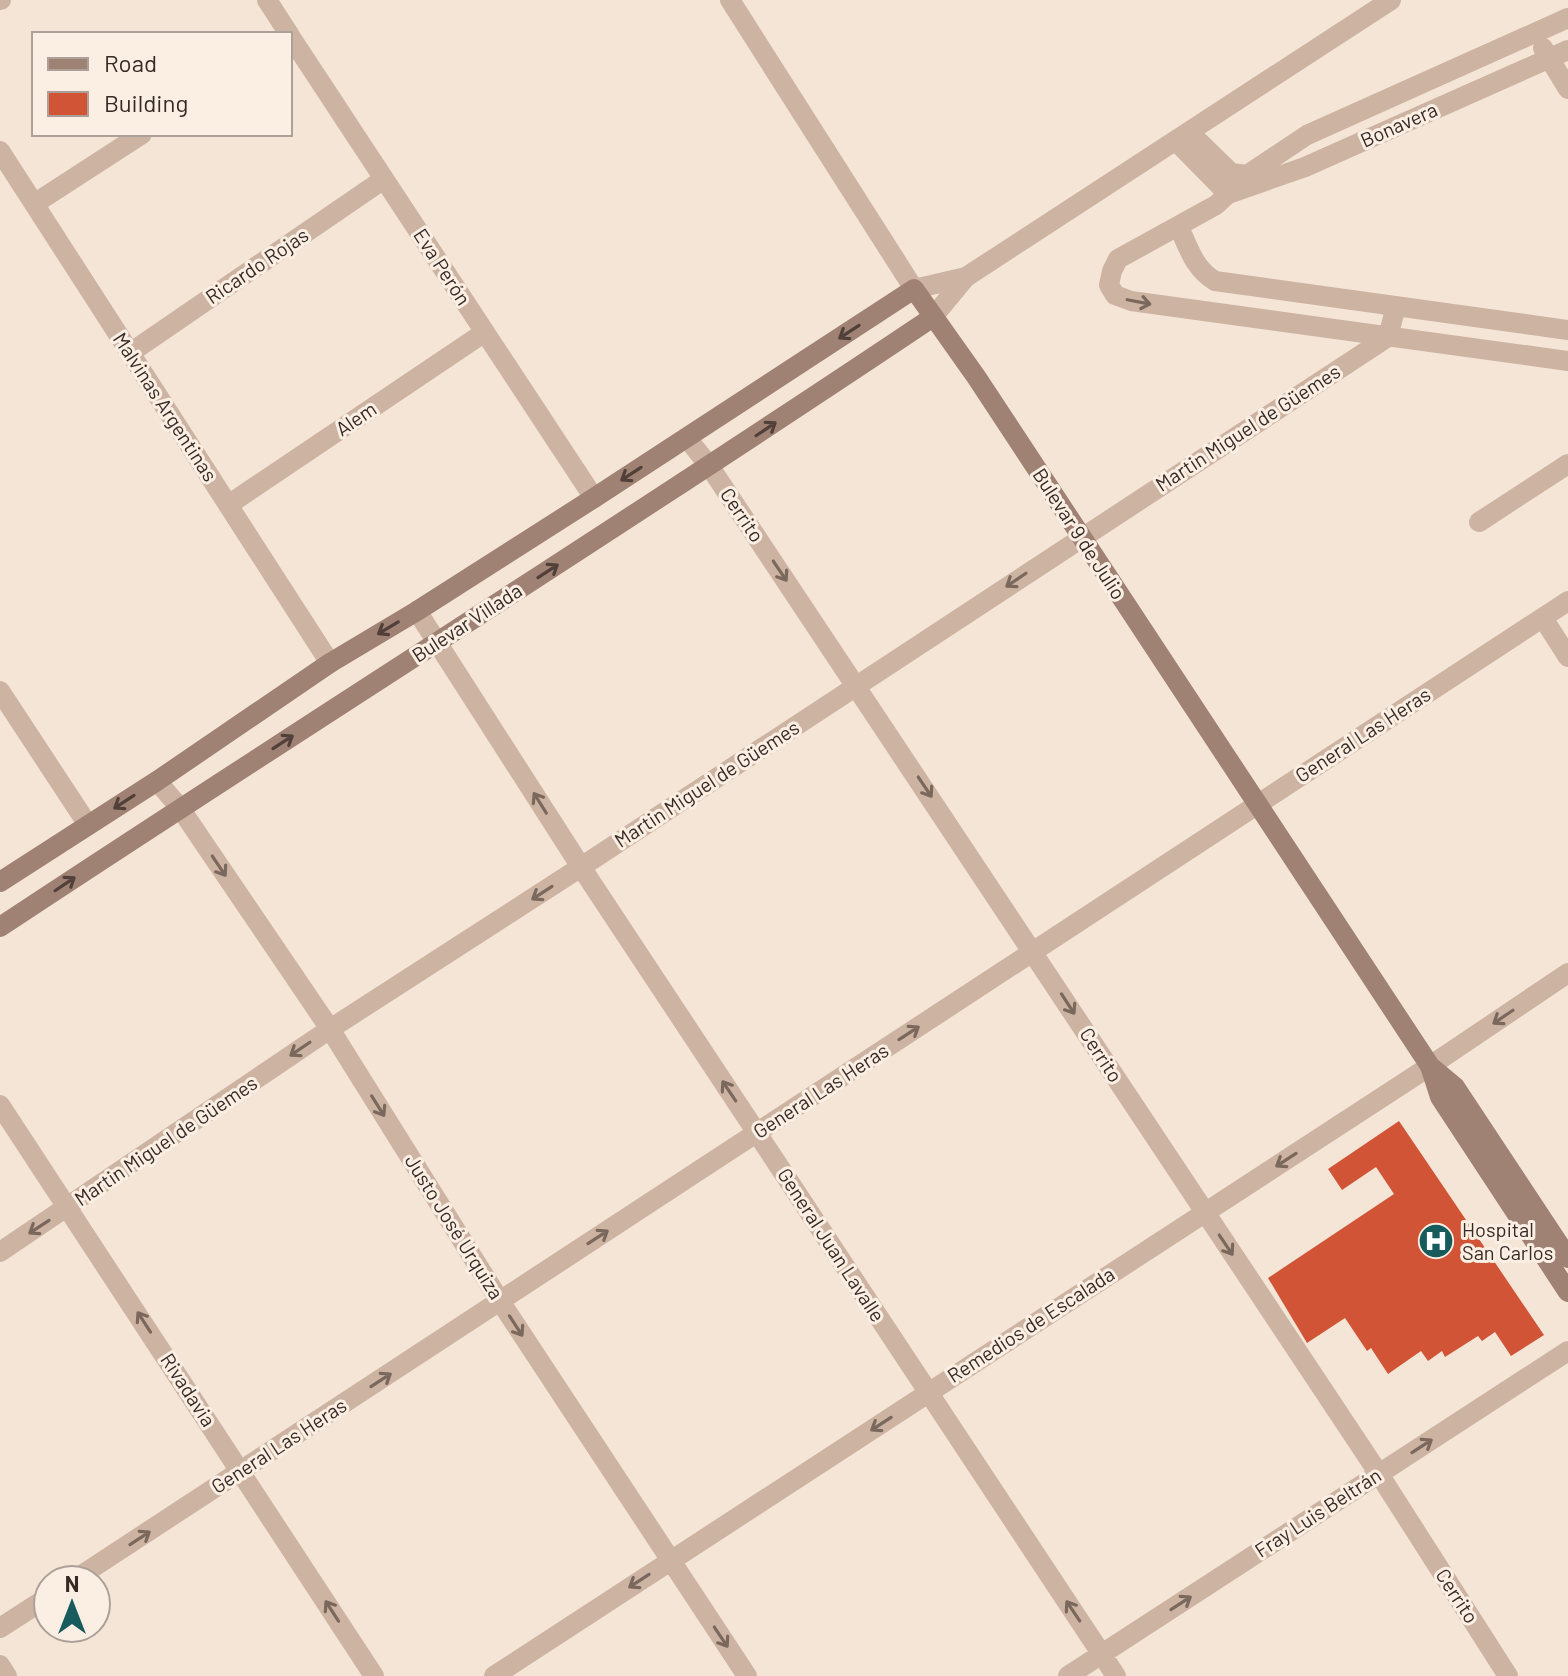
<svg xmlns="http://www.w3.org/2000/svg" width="1568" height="1676" font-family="Barlow,sans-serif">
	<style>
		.building { fill: #d25437 }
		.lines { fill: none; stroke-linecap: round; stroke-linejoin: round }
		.street { stroke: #cdb3a2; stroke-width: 20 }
		.secondary { stroke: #a08274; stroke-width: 20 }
		.oneway { stroke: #7a685d }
		.oneway2 { stroke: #514039 }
		.labels { text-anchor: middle; stroke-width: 6; stroke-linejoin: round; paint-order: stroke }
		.street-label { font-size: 20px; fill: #372a25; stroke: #fbefe4 }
		.poi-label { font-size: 20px; fill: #372a25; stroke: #fbefe4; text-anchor: start }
	</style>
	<rect width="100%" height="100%" fill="#f4e5d7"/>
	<path class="building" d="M1399 1121 1544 1335 1511 1356 1495 1332 1482 1341 1478 1336 1445 1357 1442 1351 1428 1361 1421 1351 1388 1374 1371 1348 1367 1351 1345 1318 1307 1343 1268 1278 1394 1194 1376 1167 1342 1190 1328 1169Z"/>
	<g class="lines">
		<path class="street" d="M0 0H1
			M267 0 289 34
			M730 0 914 289 966 277
			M290 36 594 498
			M1543 48 1568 89
			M1189 132 1231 173 1247 175 1307 135 1568 18
			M1176 141 1228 194 1305 167 1568 50
			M0 151 330 663
			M1231 173 1228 194 1216 205 1118 259 1112 271 1109 285 1115 295 1131 301 1568 361
			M34 204 142 134
			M1179 227C1189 249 1194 268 1215 281L1568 330
			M933 317 966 277 1391 0
			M130 353 384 179
			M687 438 710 467 1379 1474 1508 1676
			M228 505 485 332
			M1479 522 1568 464
			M417 611 581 867 1116 1676
			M1543 618 1568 657
			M0 691 88 825
			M157 781 180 808 330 1029 500 1301 747 1676
			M0 1105 374 1676
			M0 1252 330 1029 581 867 1388 337 1396 306
			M74 1580 1568 601
			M0 1628 48 1597
			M0 1665 7 1676
			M494 1676 1430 1066 1568 973
			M1068 1676 1568 1351"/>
		<path class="secondary" d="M0 882 157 781 330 663 417 611 594 498 914 289 977 378 1430 1066 1440 1097 1568 1292
			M0 927C310 722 625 524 933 317
			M1431 1067 1455 1087 1568 1258"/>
	</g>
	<defs><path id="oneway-shaft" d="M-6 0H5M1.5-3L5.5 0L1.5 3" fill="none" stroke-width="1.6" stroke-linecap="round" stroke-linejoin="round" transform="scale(2)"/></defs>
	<g class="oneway">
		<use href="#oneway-shaft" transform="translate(1139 302) rotate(11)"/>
		<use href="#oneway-shaft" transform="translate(780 571) rotate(56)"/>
		<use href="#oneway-shaft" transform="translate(1016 580) rotate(146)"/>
		<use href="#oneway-shaft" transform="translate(925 787) rotate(56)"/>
		<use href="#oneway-shaft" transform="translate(540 803) rotate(-122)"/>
		<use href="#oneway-shaft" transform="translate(219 866) rotate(56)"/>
		<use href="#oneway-shaft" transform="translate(542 893) rotate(147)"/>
		<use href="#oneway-shaft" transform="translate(1068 1004) rotate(57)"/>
		<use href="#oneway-shaft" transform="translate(1503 1017) rotate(146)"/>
		<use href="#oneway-shaft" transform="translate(909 1033) rotate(-33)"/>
		<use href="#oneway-shaft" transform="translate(300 1049) rotate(146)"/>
		<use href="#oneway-shaft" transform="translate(729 1091) rotate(-124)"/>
		<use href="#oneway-shaft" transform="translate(378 1106) rotate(58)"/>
		<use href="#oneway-shaft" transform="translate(1286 1160) rotate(147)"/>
		<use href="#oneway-shaft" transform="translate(39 1227) rotate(147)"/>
		<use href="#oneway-shaft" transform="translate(598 1237) rotate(-33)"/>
		<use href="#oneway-shaft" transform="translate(1226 1245) rotate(56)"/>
		<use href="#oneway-shaft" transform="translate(144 1322) rotate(-123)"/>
		<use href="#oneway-shaft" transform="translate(516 1326) rotate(57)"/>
		<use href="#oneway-shaft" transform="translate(381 1380) rotate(-33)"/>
		<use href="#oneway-shaft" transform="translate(881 1424) rotate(147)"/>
		<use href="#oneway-shaft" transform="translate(1422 1446) rotate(-33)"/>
		<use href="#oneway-shaft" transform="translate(140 1538) rotate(-33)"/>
		<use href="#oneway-shaft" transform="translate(639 1581) rotate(147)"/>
		<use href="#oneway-shaft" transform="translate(1181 1603) rotate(-33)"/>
		<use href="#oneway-shaft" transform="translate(332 1611) rotate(-123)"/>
		<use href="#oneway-shaft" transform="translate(1073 1611) rotate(-124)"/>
		<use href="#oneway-shaft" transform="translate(721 1637) rotate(56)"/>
	</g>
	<g class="oneway2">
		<use href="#oneway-shaft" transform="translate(849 332) rotate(147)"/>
		<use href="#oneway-shaft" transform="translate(766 429) rotate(-34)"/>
		<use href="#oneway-shaft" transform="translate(631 474) rotate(147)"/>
		<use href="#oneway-shaft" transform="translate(548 571) rotate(-33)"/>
		<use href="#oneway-shaft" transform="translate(388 628) rotate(149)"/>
		<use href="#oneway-shaft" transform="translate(283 742) rotate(-33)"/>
		<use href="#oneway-shaft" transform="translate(124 802) rotate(147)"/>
		<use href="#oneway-shaft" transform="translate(65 884) rotate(-34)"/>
	</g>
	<defs>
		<symbol id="hospital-disc" viewBox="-11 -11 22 22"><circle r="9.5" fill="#175b5c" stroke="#fbefe4"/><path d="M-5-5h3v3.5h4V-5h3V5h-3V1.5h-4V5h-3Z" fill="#fff"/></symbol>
	</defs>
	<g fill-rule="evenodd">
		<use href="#hospital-disc" x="1416" y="1221" width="40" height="40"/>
	</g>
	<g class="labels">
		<g class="street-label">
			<text transform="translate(1399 125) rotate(-24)" y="7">Bonavera</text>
			<text transform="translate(257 266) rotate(-34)" y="7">Ricardo Rojas</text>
			<text transform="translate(442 267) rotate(57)" y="7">Eva Perón</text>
			<text transform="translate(165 407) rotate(57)" y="7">Malvinas Argentinas</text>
			<text transform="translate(356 419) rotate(-34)" y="7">Alem</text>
			<text transform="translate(1248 428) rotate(-33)" y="7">Martin Miguel de Güemes</text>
			<text transform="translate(742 515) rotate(56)" y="7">Cerrito</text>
			<text transform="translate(1079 534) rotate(57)" y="7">Bulevar 9 de Julio</text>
			<text transform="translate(467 623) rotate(-33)" y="7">Bulevar Villada</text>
			<text transform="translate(1363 735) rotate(-33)" y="7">General Las Heras</text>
			<text transform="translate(707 784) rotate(-33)" y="7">Martin Miguel de Güemes</text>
			<text transform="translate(1101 1055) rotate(57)" y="7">Cerrito</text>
			<text transform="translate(821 1091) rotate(-33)" y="7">General Las Heras</text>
			<text transform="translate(166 1141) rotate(-34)" y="7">Martin Miguel de Güemes</text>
			<text transform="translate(454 1227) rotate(58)" y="7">Justo José Urquiza</text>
			<text transform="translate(831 1245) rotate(57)" y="7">General Juan Lavalle</text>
			<text transform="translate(1031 1325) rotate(-33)" y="7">Remedios de Escalada</text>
			<text transform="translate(188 1390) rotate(57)" y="7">Rivadavia</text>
			<text transform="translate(279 1446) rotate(-33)" y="7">General Las Heras</text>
			<text transform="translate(1318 1513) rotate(-33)" y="7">Fray Luis Beltrán</text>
			<text transform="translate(1457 1596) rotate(57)" y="7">Cerrito</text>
		</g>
		<g class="poi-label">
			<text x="1462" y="1237">Hospital<tspan x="1462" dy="23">San Carlos</tspan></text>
		</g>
	</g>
	<rect x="32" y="32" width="260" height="104" fill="#fbefe4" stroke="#ada098" stroke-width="2"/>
	<rect x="48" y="58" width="40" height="12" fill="#a08274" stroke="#ada098" stroke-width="2"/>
	<text x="104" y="72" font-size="24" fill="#372a25">Road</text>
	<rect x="48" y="92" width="40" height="24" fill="#d25437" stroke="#ada098" stroke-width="2"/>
	<text x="104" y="112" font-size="24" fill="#372a25">Building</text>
	<g transform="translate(72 1604)"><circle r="38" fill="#fbefe4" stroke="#ada098" stroke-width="2"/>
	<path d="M0-6L14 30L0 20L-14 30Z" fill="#175b5c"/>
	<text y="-12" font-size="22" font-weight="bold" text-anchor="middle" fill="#372a25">N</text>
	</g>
</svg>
